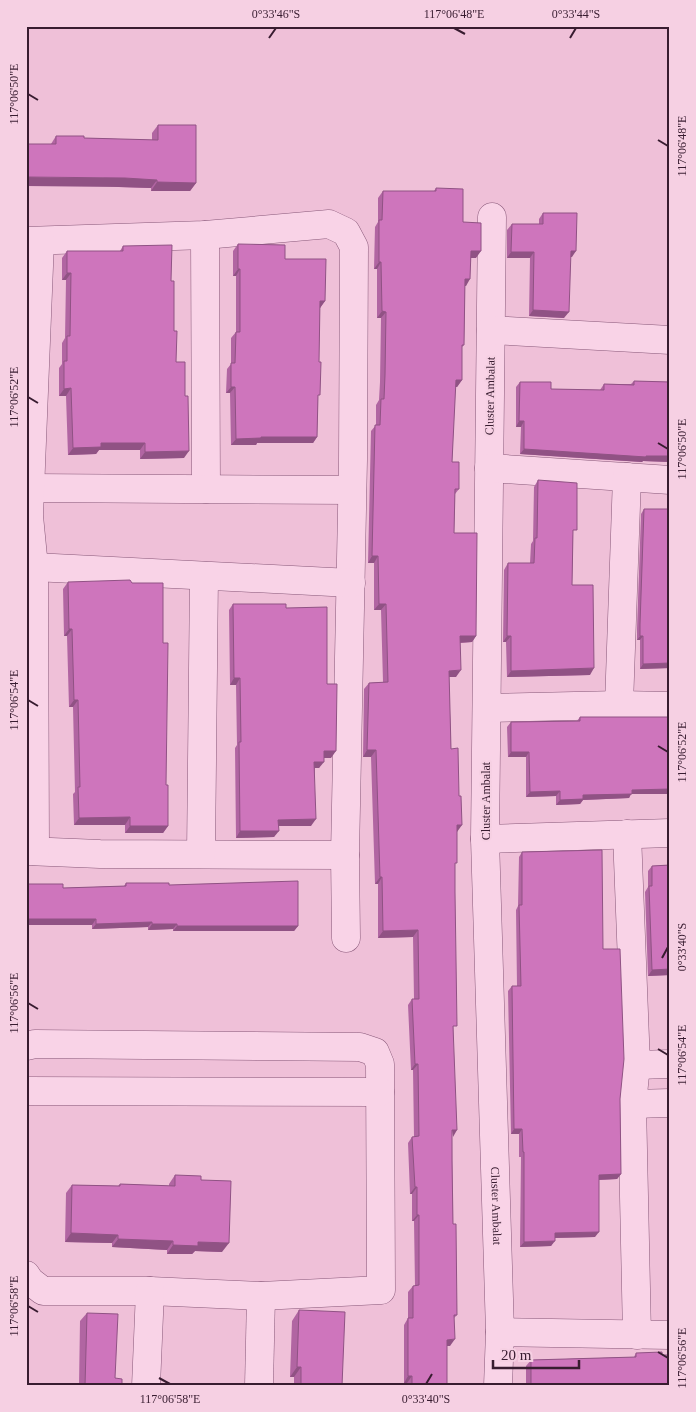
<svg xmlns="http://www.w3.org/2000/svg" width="696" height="1412" font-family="Georgia,serif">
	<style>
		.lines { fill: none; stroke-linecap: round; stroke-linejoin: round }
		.street-casing { stroke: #885879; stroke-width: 29 }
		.street { stroke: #f9d3e7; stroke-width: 28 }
		.wall { fill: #b165a2 }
		.shaded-wall { fill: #905284 }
		.building { fill: #ce75bc; stroke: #905284 }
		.ticks { fill: none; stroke: #381c30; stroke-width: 2 }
		.labels { text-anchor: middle; stroke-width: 4; stroke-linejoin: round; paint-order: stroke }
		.street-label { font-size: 12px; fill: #381c30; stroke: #f6d0e3 }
		.neatline { fill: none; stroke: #381c30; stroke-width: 2 }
		.ticks-label { font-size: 12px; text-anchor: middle; fill: #381c30 }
	</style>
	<rect width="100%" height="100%" fill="#efc0d8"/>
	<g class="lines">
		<defs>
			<g id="street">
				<path id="s1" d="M492 217 485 839 500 1332 498 1386"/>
				<path d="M205 235 206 489"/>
				<path d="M26 241 205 235 329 224 346 232 354 247 353 460 345 855 346 938"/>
				<path d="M491 330 670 340"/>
				<path d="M489 468 670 480"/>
				<path d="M30 488 352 490"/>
				<path d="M34 567 351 583"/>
				<path d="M619 705 627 477"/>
				<path d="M487 708 619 705 670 706"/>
				<path d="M627 834 636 1065 632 1104 637 1335"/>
				<path d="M485 839 670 833"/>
				<path d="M26 851 100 854 345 855"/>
				<path d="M35 851 34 567 29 516 40 241"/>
				<path d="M201 854 204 576"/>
				<path d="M26 1046 35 1044 360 1047 375 1052 380 1064 381 1290 261 1296 150 1291H43L30 1281 26 1275"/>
				<path d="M636 1065 670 1064"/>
				<path d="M26 1091 380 1092"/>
				<path d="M632 1104 670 1103"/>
				<path d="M500 1332 670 1335"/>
				<path d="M146 1386 150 1291"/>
				<path d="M259 1386 261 1296"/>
			</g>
		</defs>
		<use href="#street" class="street-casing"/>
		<use href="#street" class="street"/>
	</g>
	<path class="wall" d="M158 125 196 183 190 191H151V188L119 187 51 144 56 136 84 138 152 140V133Z
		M436 188 463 222 476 258H471L466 286H465L464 345 462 347V380L457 387H455L452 462 459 489 455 494 454 533 476 636 472 642 460 643 456 677H449L451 749 457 832 455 866 452 1137 453 1224 457 1315 454 1318 450 1346H447V1386H407V1383H404V1325L408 1318V1292L413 1286H415L414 1221H412V1194H410L408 1143 412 1137H414L413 1070H411L408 1005 412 999H414L413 937 378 938V884H375L371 757H363L364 689 369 683 383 682 381 610H374V563H368L371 431 376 425V405L379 400 380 382 381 318H377V269H374L375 227 378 222V198L383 191H434Z
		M543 213 572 257H570L564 318 529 316 530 258H507V230L512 224H539V219Z
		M238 244 285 259 325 301 320 308 317 437 313 443H257L256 445H231L230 393H226L227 369 231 364V338L236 332V276H233V251Z
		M123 246 171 281 176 362 184 458 140 459V450H99L96 454 68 455 66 396H59V368L62 364V343L65 338 66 280H62V258L67 251H120Z
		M634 381 670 382V462L643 461 642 462 520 454 521 427H516V387L520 382 551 389 600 390 604 384H631Z
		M538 480 573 536 572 585 590 675 507 677 506 642H503L504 570 508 563H530L531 544 533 541 534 487Z
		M644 509H670V668L640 669V640H637V629L641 514Z
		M68 582 168 826 163 833H125V825H74L73 794 75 792 73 707H69L67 636H64L63 589Z
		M233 604 286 608 327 684 331 758H324L319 768H315L311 826H279L274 837 236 838 235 748 237 745 236 685H230L229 610Z
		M580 717H670V794H631L629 798 583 800 580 804 556 805V796L526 797V757H508L507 727 511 722 577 721Z
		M522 852 603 949 620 1099 621 1174 617 1179 599 1180 595 1237 555 1238 551 1246 520 1247 521 1157H519V1134H511L508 991 512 986H517L516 910 518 906 519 857Z
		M670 865V975L648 976 645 892 648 887V871L652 866Z
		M126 883 169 885 298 926 294 931H173V929L148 930V927L92 929V925H26V884L63 888 124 886Z
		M670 1116V1132H668V1119Z
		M175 1175 201 1180 222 1252 195 1251 192 1254H167V1250L112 1247V1243L65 1242 66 1193 72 1185 118 1186 120 1184 169 1186V1184Z
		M299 1310 342 1386H294V1377H290L292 1321Z
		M87 1313 115 1378 122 1386H79L80 1321Z
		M636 1353 662 1355 670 1386H526V1366L531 1360 634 1357Z"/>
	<path class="shaded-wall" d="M26 177 125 178 157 180 151 188 119 187 26 186Z
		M157 182 196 183 190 191H151Z
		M471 251H481L476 258H466Z
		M571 251H576L572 257H566Z
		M511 252H534L530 258H507Z
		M379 262H381L377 269H374Z
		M238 269H240L236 276H233Z
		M67 273H71L66 280H62Z
		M465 279H470L466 286H460Z
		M320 301H325L320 308H315Z
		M533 310 569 312 564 318 529 316Z
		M382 311 386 312 381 318H377Z
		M456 380H462L457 387H451Z
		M231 387H235L230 393H226Z
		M71 388 66 396H59L64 389Z
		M519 421H524L521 427H516Z
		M261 437H317L313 443H257L256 445H231L236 439Z
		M101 443H145L140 450H99L96 454 68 455 73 448Z
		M524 449 646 456H670V462L643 461 642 462 520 454Z
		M189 451 184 458 140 459 145 452Z
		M372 556H378L374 563H368Z
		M379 604H386L381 610H374Z
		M69 629H72L67 636H64Z
		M460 636H476L472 642 455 643Z
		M507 636H511L506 642H503Z
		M640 636H643L640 640H637Z
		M670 663V668L640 669 643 664Z
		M594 668 590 675 507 677 511 671Z
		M461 670 456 677H444L449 671Z
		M234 678H240L236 685H230Z
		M74 700H78L73 707H69Z
		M367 750H376L371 757H363Z
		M324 751H336L331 758H319Z
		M511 752H529L526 757H508Z
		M314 762H324L319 768H310Z
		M670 789V794H631L629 798 583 800 580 804 556 805 560 800 583 795 632 790Z
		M560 791 556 796 526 797 530 792Z
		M130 817 125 825H74L79 818Z
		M316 819 311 826H274L278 820Z
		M457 825H462L457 832H452Z
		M130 826H168L163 833H125Z
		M240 831H279L274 837 236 838Z
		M380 877H382L378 884H375Z
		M26 919H96L92 925H26Z
		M152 922 148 927 92 929 96 924Z
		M152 924H177L173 929 148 930Z
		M177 926H298L294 931H173Z
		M418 930 413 937 378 938 383 931Z
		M670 969V975L648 976 652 970Z
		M415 1064H418L413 1070H411Z
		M514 1129H522L519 1134H511Z
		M452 1130H457L453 1137Z
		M621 1174 617 1179 596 1180 599 1175Z
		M415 1187H417L412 1194H410Z
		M417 1215H419L414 1221H412Z
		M599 1232 595 1237 551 1238 555 1233Z
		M71 1233 118 1235 112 1243 65 1242Z
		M118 1239 173 1241 167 1250 112 1247Z
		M555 1241 551 1246 520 1247 524 1242Z
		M198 1242 229 1243 222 1252 195 1251 192 1254H167L173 1245Z
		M455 1339 450 1346H442L447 1340Z
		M297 1367H301L294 1377H290Z
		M408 1376H412L407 1383H404Z"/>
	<path class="building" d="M158 125H196V183L157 182V180L125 178 26 177V144H56V136H84V138L158 140Z
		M436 188 463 189V222L481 223V251H471L470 279H465L464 345H462V380H456L452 462H459V489H455L454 533H477L476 636H460L461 670 449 671 451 749 458 748 459 796H461L462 825H457V863H455V892L457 1026H453L457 1130H452V1161L453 1224H456L457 1315H454L455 1339 447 1340V1386H412V1376H408V1318H413V1286L419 1285V1215H417V1187H415L412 1137 419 1136 418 1064H415L412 999H419L418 930 383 931 382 877H380L376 750H367L369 683 388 682 386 604H379L378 556H372L375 425H380L381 399H384L385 375 386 312 382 311 381 262H379V220H382L383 191H436Z
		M543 213H577L576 251H571L569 312 533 310 534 252H511L512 224H543Z
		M238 244 285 245V259H326L325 301H320L319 362H321L320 395H318L317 437H261V438L236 439 235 387H231V363H235L236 332H240V269H238Z
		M172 245 171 281H174V331H177L176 362H185V396H188L189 451 145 452V443H101V447L73 448 71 388 64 389V361H67V336H70L71 273H67V251H123V246Z
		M634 381 670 382V456H646V457L524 449V421H519L520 382H551V389L604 390V384L634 385Z
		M538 480 577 483V530H573L572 585H593L594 668 511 671V636H507L508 563H534L535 538H537Z
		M644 509H670V663L643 664V636H640V624Z
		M130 580 132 583H163V643H168L166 785H168V826H130V817L79 818 78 787H80L78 700H74L72 629H69L68 582Z
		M233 604H286V608L327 607V684H337L336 751H324V762H314L316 819 278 820 279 831H240L239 742H241L240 678H234Z
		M580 717H670V789L632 790V794L583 795V799L560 800V791L530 792 529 752H511V722L580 721Z
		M602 850 603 949H620L624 1059 620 1099 621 1174 599 1175V1232L555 1233V1241L524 1242V1152H523L522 1129H514L512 986H521L519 905H522V852Z
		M670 865V969L652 970 649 886H652V866Z
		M298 881V926H177V924H152V922L96 924V919H26V884H63V888L126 886V883H169V885Z
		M175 1175 201 1176V1180L231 1181 229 1243 198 1242V1246L173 1245V1241L118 1239V1235L71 1233 72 1185 120 1186V1184L175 1186Z
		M299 1310 345 1312 342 1386H301V1367H297Z
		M87 1313 118 1314 115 1378 122 1379V1386H85Z
		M662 1352V1355H670V1386H531V1360L636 1357V1353Z"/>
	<path class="ticks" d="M454 28 465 34M269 38 276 28M570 38 576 28M28 94 38 100M658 140 668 146M28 397 38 403M658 443 668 449M28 700 38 706M658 746 668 752M662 958 668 947M28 1003 38 1009M658 1049 668 1055M28 1306 38 1312M658 1352 668 1358M159 1378 170 1384M426 1384 432 1374"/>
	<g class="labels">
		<g class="street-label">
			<text transform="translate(490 396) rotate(-89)" y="4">Cluster Ambalat</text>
			<text transform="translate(486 801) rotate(-90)" y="4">Cluster Ambalat</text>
			<text dy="4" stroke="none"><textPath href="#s1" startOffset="989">Cluster Ambalat</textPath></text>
		</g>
	</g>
	<rect width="696" height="1412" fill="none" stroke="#f6d0e3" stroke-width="55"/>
	<path d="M493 1360v8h86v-8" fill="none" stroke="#381c30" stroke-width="2.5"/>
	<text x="501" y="1360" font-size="15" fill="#381c30" stroke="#f6d0e3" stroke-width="4" paint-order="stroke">20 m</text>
	<rect x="28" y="28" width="640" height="1356" class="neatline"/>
	<g class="ticks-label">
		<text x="276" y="18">0°33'46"S</text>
		<text x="454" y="18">117°06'48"E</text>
		<text x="576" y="18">0°33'44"S</text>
		<text transform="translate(14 94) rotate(-90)" y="4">117°06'50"E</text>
		<text transform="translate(682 146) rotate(-90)" y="4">117°06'48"E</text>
		<text transform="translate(14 397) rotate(-90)" y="4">117°06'52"E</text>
		<text transform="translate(682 449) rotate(-90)" y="4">117°06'50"E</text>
		<text transform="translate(14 700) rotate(-90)" y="4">117°06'54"E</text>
		<text transform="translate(682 752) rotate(-90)" y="4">117°06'52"E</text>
		<text transform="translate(682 947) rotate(-90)" y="4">0°33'40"S</text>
		<text transform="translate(14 1003) rotate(-90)" y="4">117°06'56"E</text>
		<text transform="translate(682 1055) rotate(-90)" y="4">117°06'54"E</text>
		<text transform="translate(14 1306) rotate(-90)" y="4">117°06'58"E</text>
		<text transform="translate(682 1358) rotate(-90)" y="4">117°06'56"E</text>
		<text x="170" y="1403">117°06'58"E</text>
		<text x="426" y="1403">0°33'40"S</text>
	</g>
</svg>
